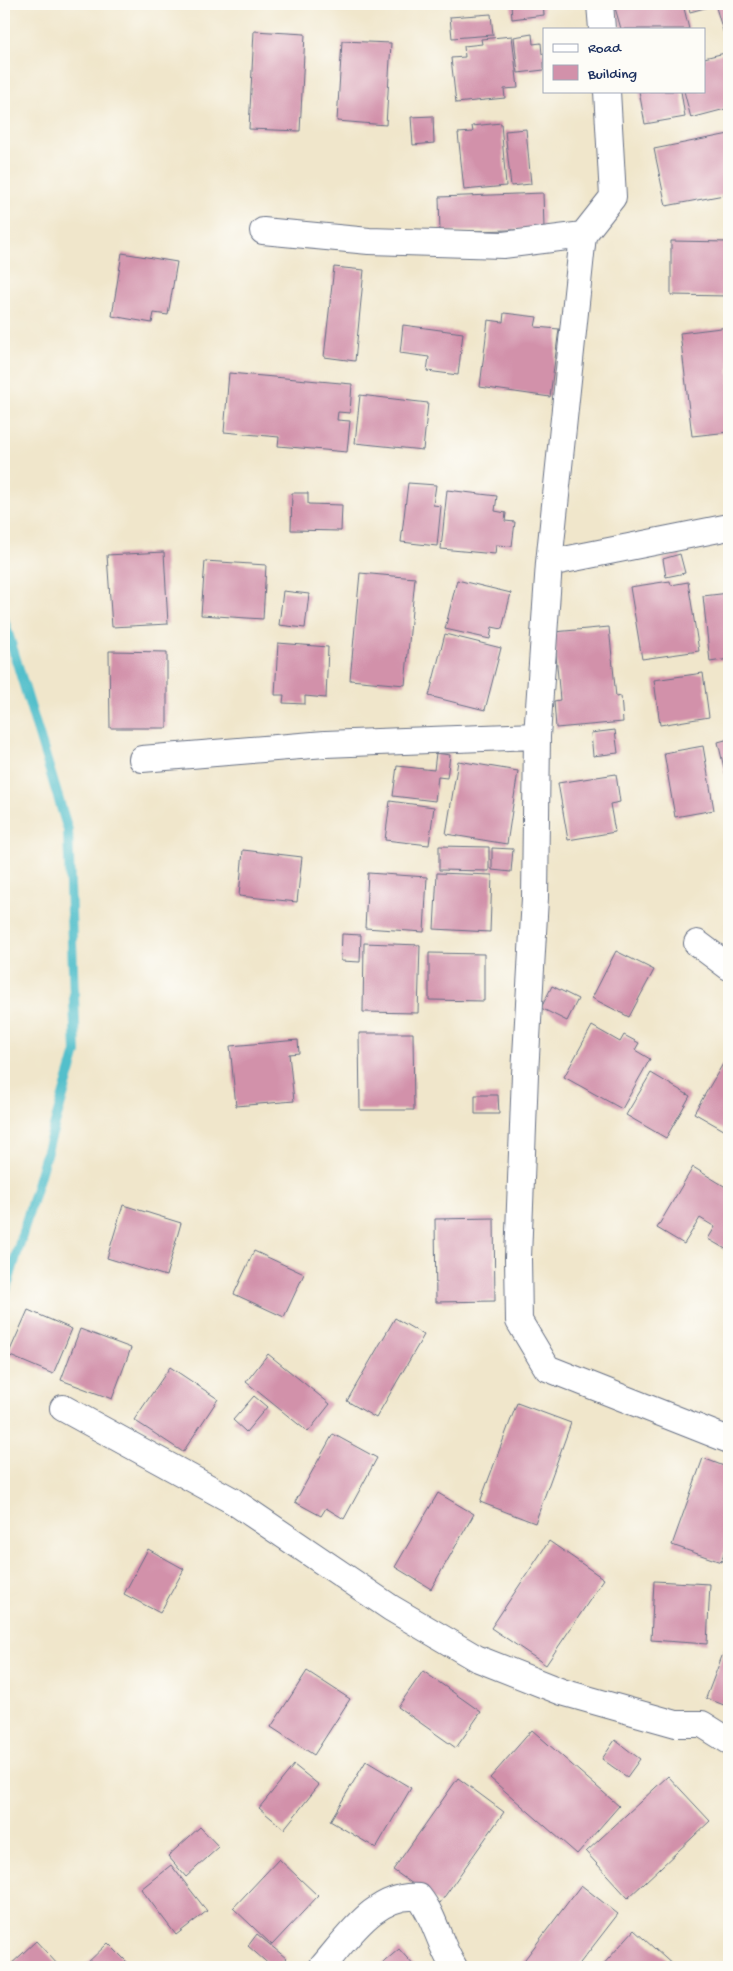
<svg xmlns="http://www.w3.org/2000/svg" width="733" height="1971" font-family="'Gochi Hand',sans-serif">
	<style>
		.lines { fill: none; stroke-linecap: round; stroke-linejoin: round }
		.stream { stroke: #52bfcb; stroke-width: 10 }
		.building { fill: #d291aa }
		.street-casing { stroke: #666f84; stroke-width: 28 }
		.street { stroke: #fff; stroke-width: 26 }
	</style>
	<rect width="100%" height="100%" fill="#fdfcf7"/>
	<filter id="ink" filterUnits="userSpaceOnUse"><feTurbulence type="fractalNoise" baseFrequency=".02" numOctaves="2"/><feDisplacementMap in="SourceGraphic" scale="10" xChannelSelector="R" yChannelSelector="G"/><feConvolveMatrix kernelMatrix="1 2 1 2 8 2 1 2 1" color-interpolation-filters="sRGB"/></filter>
	<filter id="wash" filterUnits="userSpaceOnUse"><feTurbulence type="fractalNoise" baseFrequency=".0096" numOctaves="4" result="noise"/><feDisplacementMap in="SourceGraphic" scale="20" xChannelSelector="R" yChannelSelector="G"/><feGaussianBlur stdDeviation="1.12" result="paint"/><feColorMatrix in="noise" values="0 0 0 0 0 0 0 0 0 0 0 0 0 0 0 0 0 1.4 0 .05"/><feComposite in="paint" operator="in"/></filter>
	<g filter="url(#wash)">
		<rect width="100%" height="100%" fill="#f0e6cb"/>
		<g class="lines">
			<path class="stream" d="M4 620 68 830 76 1052 4 1297"/>
		</g>
		<g id="blocks">
			<path class="building" d="M511 4H543L544 15 512 19Z
				M614 4H683L689 29H621Z
				M688 4H711L712 6 690 12Z
				M715 4H729V37L725 38Z
				M491 14 493 35 452 38 450 17Z
				M254 31 305 34 300 131 249 129Z
				M532 34 533 44 541 43 542 54 544 53V70L518 73 514 37Z
				M512 36 518 88 504 89 505 98 456 103 451 58 465 57 464 46 482 44 481 39Z
				M342 41 391 43 386 125 337 121Z
				M725 53 729 68V108L691 118 684 91H704V58Z
				M639 91H681L685 117 645 124Z
				M433 116 434 143 413 145 411 117Z
				M501 123 506 186 464 190 458 133 473 132 472 126Z
				M526 129 531 184 511 186 505 131Z
				M729 134V194L666 206 654 149Z
				M543 193 544 229 440 232 439 197Z
				M671 241 729 242V296L671 295Z
				M122 253 177 262 168 315 154 313 152 323 112 316Z
				M334 267 364 270 355 361 324 357Z
				M504 313 537 317 535 327 559 329 550 397 480 387 488 320 503 322Z
				M403 325 463 333 458 375 427 371 429 357 400 353Z
				M729 327V432L692 436 680 333Z
				M229 373 352 384 350 413 338 412 337 420 350 421 347 452 278 446 279 437 224 432Z
				M360 395 428 403 423 450 355 443Z
				M408 483 436 485 433 505 441 506 437 546 401 542Z
				M447 490 497 496 495 511 506 513 505 521 515 522 512 546 496 545 495 554 441 549Z
				M292 493H308V504L342 505 341 531 291 530Z
				M164 552 168 624 112 627 107 555Z
				M680 554 685 573 666 577 663 559Z
				M205 561 266 565 263 619 201 615Z
				M360 573 415 578 405 685 350 680Z
				M457 580 511 593 502 629 492 627 490 639 445 629Z
				M670 581 671 585 688 582 699 651 642 659 630 587Z
				M283 591 309 594 305 628 279 625Z
				M729 593V659L710 662 703 596Z
				M609 627 616 697 621 696 623 722 556 728 554 701 560 700 554 632Z
				M445 634 501 648 485 710 429 696Z
				M278 643 328 647 326 698 305 696V704L283 703 284 695H275Z
				M109 651 167 652V728H110Z
				M703 673 709 717 660 725 654 680Z
				M615 730 618 753 593 756 591 733Z
				M729 739V785H728L718 742Z
				M703 746 714 810 675 817 664 753Z
				M436 753 450 755 447 778 438 777 435 801 393 796 397 766 434 770Z
				M458 761 518 771 507 844 446 834Z
				M616 774 620 802 610 804 615 832 568 840 558 783Z
				M390 801 434 807 429 845 385 840Z
				M439 846 489 847V871L439 870Z
				M492 848 513 849 511 872 492 870Z
				M243 850 302 857 297 902 239 896Z
				M368 873 427 877 424 932 365 928Z
				M437 873 492 875 490 932 434 929Z
				M342 934 361 935 360 962 341 961Z
				M364 943 420 945 418 1013 363 1012Z
				M616 951 654 970 629 1017 592 998Z
				M429 953 484 954V1001L429 1000Z
				M552 986 578 999 567 1021 541 1008Z
				M592 1026 620 1042 624 1035 639 1043 635 1050 650 1059 622 1109 564 1077Z
				M359 1033H413L414 1110H360Z
				M298 1040 299 1053 289 1054 294 1101 236 1106 230 1046Z
				M727 1057 729 1059V1133L694 1113Z
				M651 1073 690 1096 666 1138 626 1115Z
				M475 1095H498L499 1114H475Z
				M693 1167 729 1189V1251L708 1239 715 1227 700 1218 684 1244 657 1228Z
				M123 1205 181 1223 166 1276 107 1258Z
				M494 1218 495 1301 436 1302 435 1219Z
				M254 1251 304 1274 284 1317 234 1294Z
				M28 1310 72 1329 53 1374 8 1355Z
				M395 1318 424 1335 376 1418 347 1401Z
				M80 1329 131 1348 112 1399 61 1380Z
				M268 1354 330 1404 308 1432 246 1382Z
				M170 1367 218 1399 183 1452 134 1420Z
				M254 1396 267 1407 246 1432 233 1420Z
				M517 1403 571 1423 535 1523 480 1502Z
				M333 1434 377 1458 344 1519 326 1508 321 1516 295 1502Z
				M703 1458 729 1468V1537L721 1562 672 1545Z
				M438 1493 474 1514 431 1589 395 1567Z
				M549 1541 604 1579 546 1665 491 1628Z
				M148 1549 184 1569 160 1613 124 1594Z
				M654 1581 710 1584 707 1644 651 1640Z
				M724 1651 729 1653V1707L706 1698Z
				M307 1671 350 1699 314 1755 271 1727Z
				M423 1671 481 1712 456 1748 398 1707Z
				M532 1730 619 1806 577 1854 490 1778Z
				M615 1740 640 1759 627 1777 602 1759Z
				M366 1761 411 1788 376 1848 330 1821Z
				M294 1765 319 1785 284 1829 259 1808Z
				M668 1776 710 1821 628 1898 586 1852Z
				M458 1778 504 1812 440 1903 393 1870Z
				M200 1827 219 1847 186 1877 168 1856Z
				M279 1859 318 1896 272 1945 233 1908Z
				M171 1865 207 1911 176 1935 141 1889Z
				M581 1885 618 1914 577 1967H519Z
				M634 1930 675 1967H601Z
				M257 1934 286 1958 278 1967H272L248 1946Z
				M36 1941 59 1966 8 1967Z
				M108 1943 132 1967H83Z
				M399 1949 415 1967H378Z"/>
		</g>
	</g>
	<g filter="url(#ink)">
		<use href="#blocks" fill-opacity="0" stroke="#666f84" stroke-width="1"/>
		<g class="lines">
			<defs>
				<path id="street" d="M600 4 602 29
					M607 91 613 197 583 235 549 563 537 736 535 898 525 1074 518 1258 519 1321 547 1368 729 1440
					M263 231 369 241 503 245 583 235
					M549 563 729 527
					M142 759 325 744 537 736
					M697 943 729 967
					M63 1408 233 1501 391 1608 476 1658 562 1692 676 1724H702L729 1741
					M322 1967C347 1939 376 1892 419 1897 436 1918 439 1945 454 1967"/>
			</defs>
			<use href="#street" class="street-casing"/>
			<use href="#street" class="street"/>
		</g>
	</g>
	<rect width="733" height="1971" fill="none" stroke="#fdfcf7" stroke-width="20"/>
	<rect x="543" y="28" width="162" height="65" fill="#fdfcf7" stroke="#a3aaba"/>
	<rect x="553" y="44" width="25" height="8" fill="#ffffff" stroke="#a3aaba"/>
	<text x="588" y="52" font-size="15" fill="#1b2f5e">Road</text>
	<rect x="553" y="65" width="25" height="15" fill="#d291aa" stroke="#a3aaba"/>
	<text x="588" y="78" font-size="15" fill="#1b2f5e">Building</text>
</svg>
